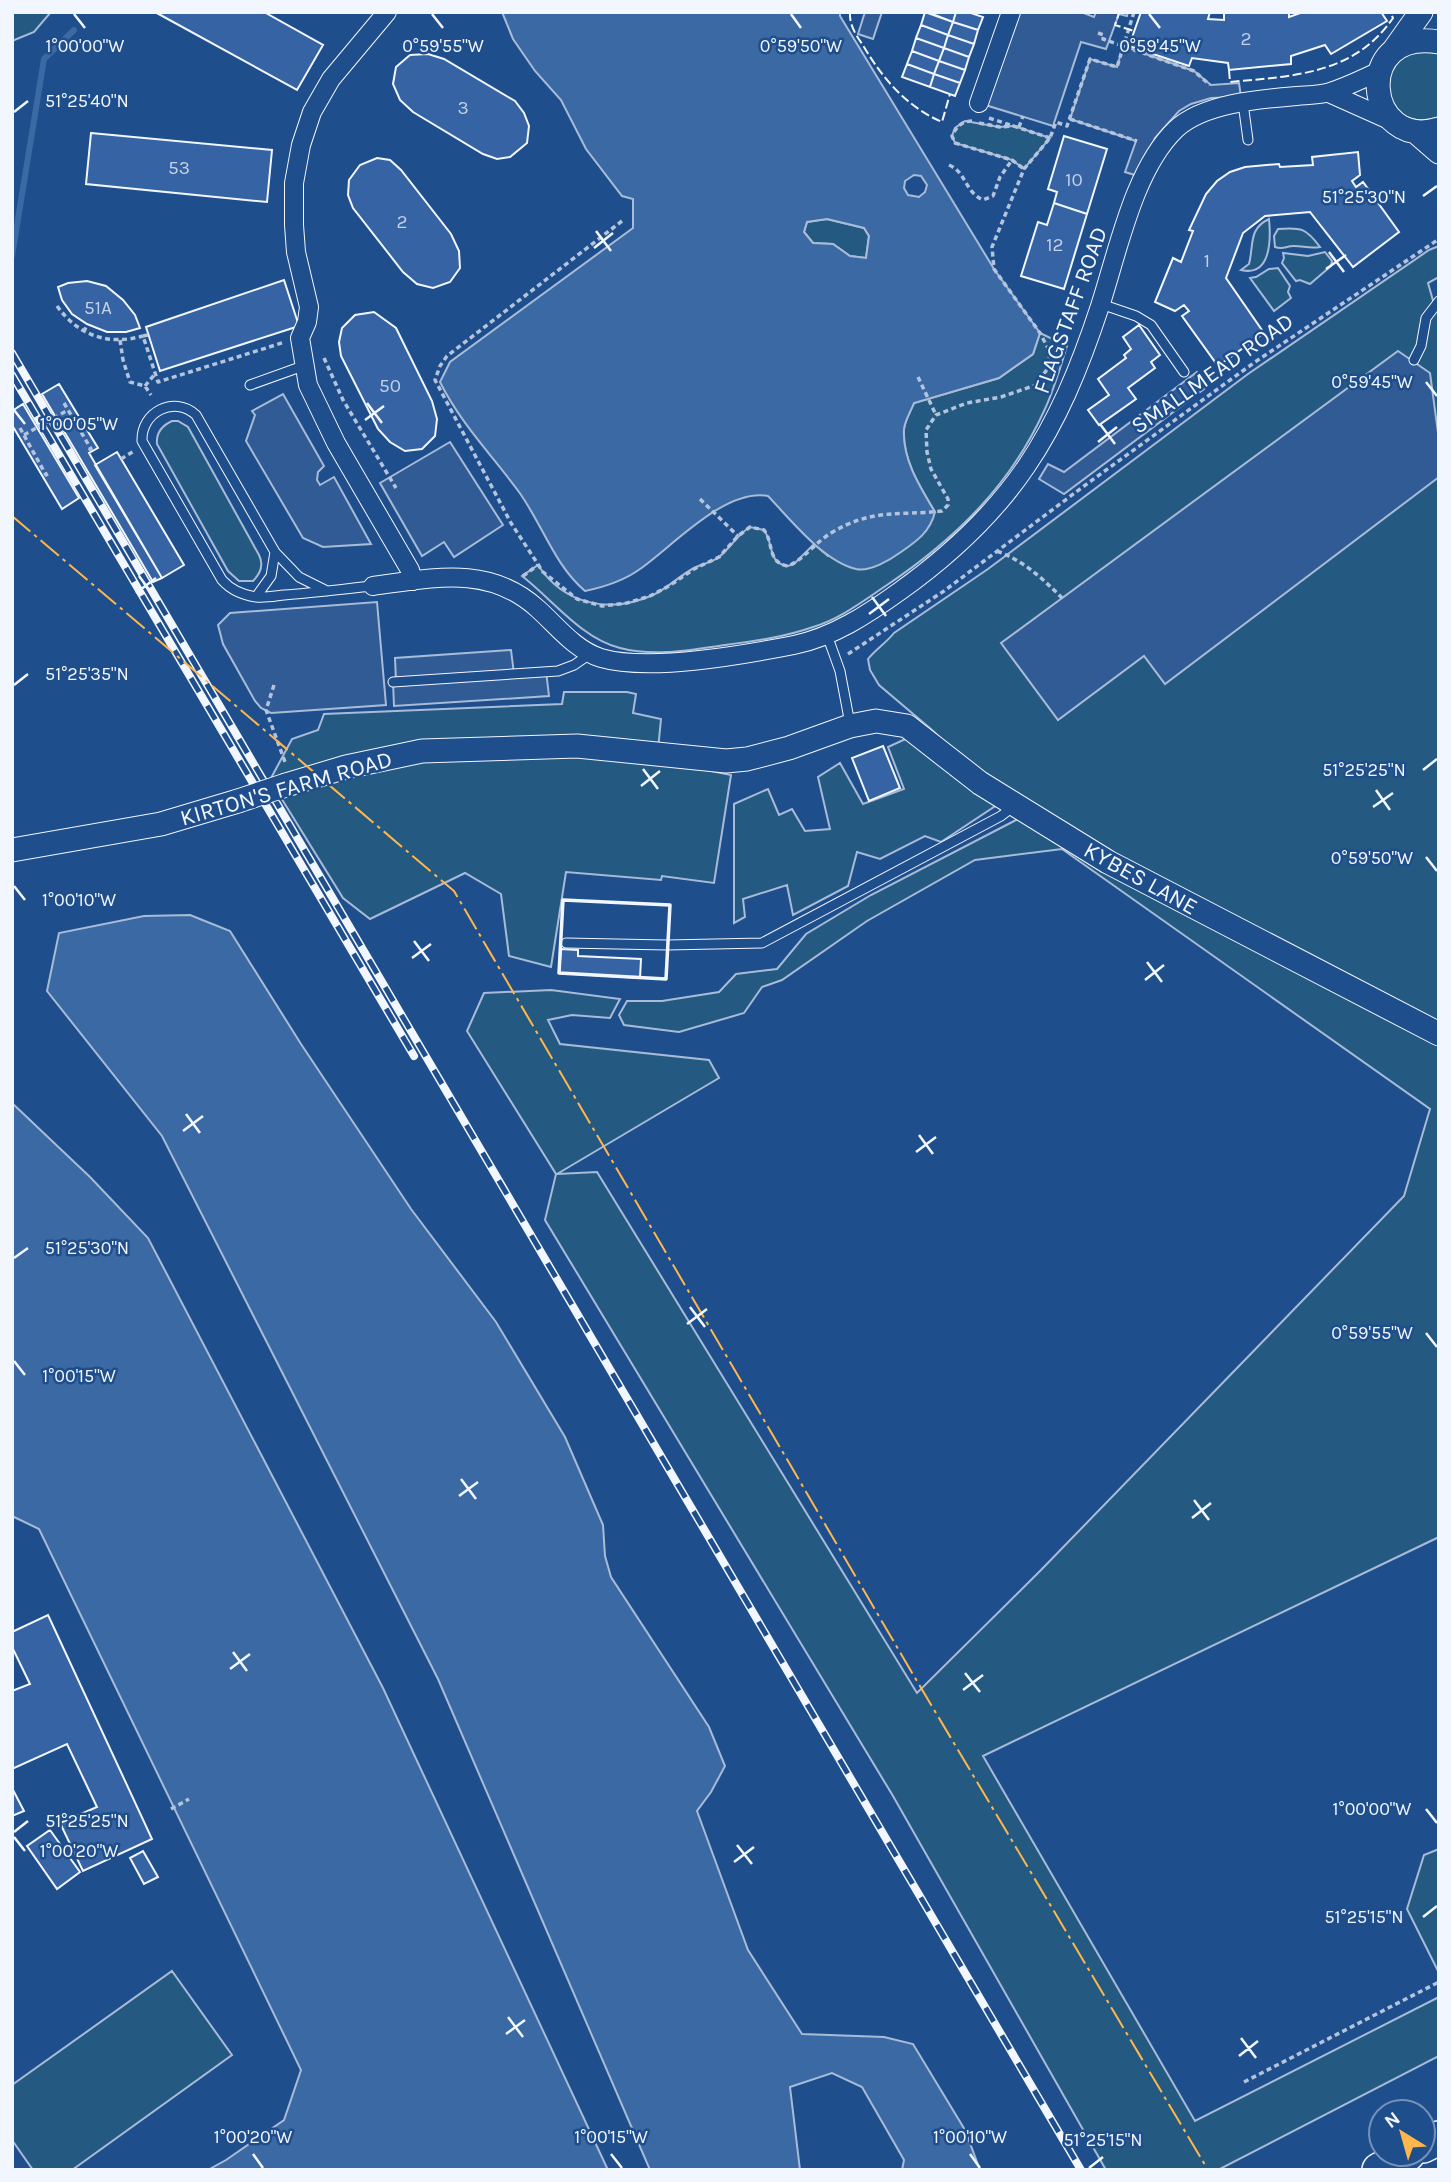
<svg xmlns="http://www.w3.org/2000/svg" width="1451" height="2182" font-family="Karla,sans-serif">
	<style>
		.green { fill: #245a82; stroke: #a8bbd7; stroke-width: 2 }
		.parking { fill: #305b95; stroke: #a8bbd7; stroke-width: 2 }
		.water { fill: #3b69a3; stroke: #a8bbd7; stroke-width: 2; fill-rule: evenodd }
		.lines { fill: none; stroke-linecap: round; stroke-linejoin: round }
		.stream { stroke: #3b69a3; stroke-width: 6 }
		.building { fill: #3563a3; stroke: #f2f6ff; stroke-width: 2 }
		.service-casing { stroke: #f2f6ff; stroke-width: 11 }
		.minor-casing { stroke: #f2f6ff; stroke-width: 20 }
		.tertiary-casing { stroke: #f2f6ff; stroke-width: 25 }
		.motorway-casing { stroke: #f2f6ff; stroke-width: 36 }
		.path { stroke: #b3c4dc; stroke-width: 3.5; stroke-dasharray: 5 3.5; stroke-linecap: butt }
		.service { stroke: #1f4e8c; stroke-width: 9 }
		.minor { stroke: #1f4e8c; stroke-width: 18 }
		.tertiary { stroke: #1f4e8c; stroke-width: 23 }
		.motorway { stroke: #1f4e8c; stroke-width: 33 }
		.rail-casing { stroke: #f2f6ff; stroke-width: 8 }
		.rail { stroke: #1f4e8c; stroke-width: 5; stroke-dasharray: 16; stroke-linecap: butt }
		.tertiary-bridge-casing { stroke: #f2f6ff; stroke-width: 25; stroke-linecap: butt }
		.path-bridge { stroke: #b3c4dc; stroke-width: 3.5; stroke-dasharray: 5 3.5; stroke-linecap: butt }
		.tertiary-bridge { stroke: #1f4e8c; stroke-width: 23 }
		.fence { stroke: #f2f6ff; stroke-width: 2; stroke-dasharray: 9 3.5; stroke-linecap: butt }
		.wall { stroke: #f2f6ff; stroke-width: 3.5 }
		.power { stroke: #ffb74d; stroke-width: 2; stroke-dasharray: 24 5 3.5 5; stroke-linecap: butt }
		.ticks { fill: none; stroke: #f2f6ff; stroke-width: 2.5 }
		.labels { text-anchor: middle; stroke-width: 5; stroke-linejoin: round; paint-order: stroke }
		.number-label { font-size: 19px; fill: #c3d1e8 }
		.street-label { font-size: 23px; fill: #f2f6ff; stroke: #1f4e8c }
		.ticks-label { font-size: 18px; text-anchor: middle; fill: #f2f6ff; stroke: #1f4e8c; stroke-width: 5; stroke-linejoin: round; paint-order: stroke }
	</style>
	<rect width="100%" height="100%" fill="#1f4e8c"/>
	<path class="green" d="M12 12H51L34 32 12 41Z
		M1439 49V117C1422 124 1399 120 1390 102 1386 94 1388 78 1388 69L1405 50Z
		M965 121 999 127 1014 126 1050 138 1024 169 1012 160 955 143 952 136 955 128Z
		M827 219 864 228 869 236 866 258 850 256 833 244 813 243 804 232 807 222Z
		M1269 219C1271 240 1271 277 1241 270L1249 264C1254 245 1248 229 1269 219Z
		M1278 229C1301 227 1306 228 1320 247 1310 249 1303 246 1294 246 1285 246 1284 250 1275 247L1274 236Z
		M1439 246V277L1428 283 1436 311 1439 308V1537L983 1756 1195 2121 1439 1997V2056L1218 2170H1106L893 1796 545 1220 556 1174 467 1031 484 993 551 990 620 999 610 1018 572 1015 548 1020 560 1044 709 1060 719 1078 557 1174 597 1172 917 1693 1041 1570 1404 1196 1430 1109 1062 849 975 860 867 921 782 980 762 987 744 1013 679 1032 624 1025 619 1015 627 1001H662L719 992 736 974 777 969 806 934 871 895 1018 819 997 805 941 842 925 836 880 859 857 852 848 886 793 915 787 885 743 899 745 917 734 923V804L768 789 779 815 792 809 805 831 830 829 818 777 840 763 863 804 904 789 888 747 912 736 982 778 932 730 879 685 870 670 868 659C876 649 886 643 894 633L988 569 1248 374 1429 250Z
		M1325 252 1332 261 1331 266 1310 284 1300 280 1296 281 1282 263 1284 258 1283 253 1308 256Z
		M1278 268 1290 286 1288 292 1291 298 1274 311 1250 278 1256 277 1269 269Z
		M1040 333 1067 346C1060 368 1054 390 1044 411 1010 486 954 540 887 585 863 601 840 619 813 627 785 637 755 641 725 645 690 650 655 657 620 648 581 638 553 600 522 576L538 565C564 605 610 614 653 595 668 588 679 576 694 568 702 564 711 563 719 557 730 548 737 535 750 527L764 530C774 543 767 563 788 566L794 564 814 544 828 556 935 512C920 487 902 459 904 429 905 420 911 410 914 403L999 378 1033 354Z
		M172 421H178L188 427 259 555C264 565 261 573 253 581H239L228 571 157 444C156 433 161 426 172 421Z
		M564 692H627L636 694 633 713 661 719 657 760 731 775 714 883 662 876 661 880 566 872 551 967 509 956 501 894 465 873 370 919 343 898 270 780 292 739 318 730 324 714 562 704Z
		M1439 1849V1973L1407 1909 1424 1855Z
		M172 1971 232 2055 72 2170H33L12 2140V2085Z"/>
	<path class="parking" d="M865 12H882L873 39 858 34Z
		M1011 12H1081L1094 17 1096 12H1128L1127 16 1119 14 1106 49 1081 42 1053 126 979 103Z
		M1123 46 1194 71 1211 85 1239 83 1241 97 1211 98 1191 104 1179 111 1155 138 1138 176 1125 172 1136 141 1070 119 1090 59 1117 67Z
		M1398 351 1430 373 1439 440V477L1165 684 1144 656 1058 720 1001 643Z
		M1197 372 1208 386 1064 494 1039 479 1048 464 1064 472Z
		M283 394 324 466 318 472 317 480 320 485 334 477 371 544 323 547 303 538 246 441 255 415 252 411Z
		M450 442 503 525 454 557 444 542 422 556 380 483Z
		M377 602 386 705 271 713 261 708 255 701 223 644 218 625 230 613Z
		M511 650 514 674 546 671 549 696 394 706 393 682 396 681 395 658Z"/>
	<path class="water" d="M502 12H840V16L994 269 1040 333 1033 354 999 378 914 403C911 411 905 420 904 429 902 459 920 487 935 512 930 532 917 541 901 552 890 560 870 572 856 569 823 561 791 520 768 496 725 488 673 546 640 569 625 580 604 587 585 591 555 566 542 524 519 492 491 454 461 424 440 382L450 362 633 228V199L622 196 586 149 561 100 535 71 513 39ZM914 175 921 176 927 185 925 192 919 197 908 195 904 188 905 181ZM827 219 864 228 869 236 866 258 850 256 833 244 813 243 804 232 807 222Z
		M190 915 230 931 301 1044 411 1209 496 1322 565 1437 603 1525 605 1556 611 1577 709 1727 725 1766 711 1792 697 1811 748 1950 802 2034 884 2037 913 2044 965 2130 980 2170H902L904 2160 862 2087 832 2073 790 2087 800 2170H650L438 1679 162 1136 47 991 59 933 144 916Z
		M12 1103 90 1177 148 1238 383 1688 608 2170H208L226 2160 284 2120 301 2070 39 1529 12 1516Z"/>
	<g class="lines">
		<path class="stream" d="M12 256 44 59 74 30"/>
	</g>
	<path class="building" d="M155 12H264L323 45 297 90Z
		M925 12 953 22 948 35 921 25Z
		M927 12H956L953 22Z
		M956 12H968L983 17 978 30 953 22Z
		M1141 12H1210L1208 19 1224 20V13L1232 12H1289V17L1303 12H1381L1387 21 1331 54 1325 45 1291 56V64L1229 70 1228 63 1192 58 1189 66 1129 46Z
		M953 22 978 30 974 44 948 35Z
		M921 25 948 35 944 48 916 38Z
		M948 35 974 44 969 57 944 48Z
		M916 38 944 48 939 61 912 51Z
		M944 48 969 57 965 70 939 61Z
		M912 51 939 61 934 74 907 64Z
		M428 54 444 59 515 101 524 113 529 126 527 143 510 157 497 159 483 154 413 112 400 100 393 84 396 67 410 55Z
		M939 61 965 70 960 83 934 74Z
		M907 64 934 74 930 87 902 77Z
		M934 74 960 83 955 96 930 87Z
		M91 133 272 150 267 202 86 184Z
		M1064 136 1107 149 1087 214 1054 203 1057 192 1048 189Z
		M1358 152 1360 175 1352 181 1356 187 1363 182 1399 232 1353 267 1310 212 1265 216 1243 233 1226 278 1264 333 1218 366 1182 316 1189 311 1184 305 1175 311 1155 302 1173 258 1181 262 1193 231 1189 230 1206 194 1217 181 1230 172 1245 167 1279 164 1280 167 1313 165 1312 157Z
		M377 158 390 160 401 170 451 234 459 251 460 268 450 282 433 288 417 284 403 272 353 208 348 195 349 180 360 165Z
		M1054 203 1087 214 1064 289 1021 276 1038 222 1047 225Z
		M284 280 299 326 160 371 146 327Z
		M87 281 106 286 123 300 135 315 140 328 126 332H107L87 324 72 314 62 300 58 287 68 283Z
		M374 312 396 328 432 401 437 419 435 436 422 449 405 451 390 442 378 429 341 356 339 342 342 328 355 315Z
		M1139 325 1160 355 1151 362 1155 368 1128 388 1136 399 1099 425 1088 410 1109 395 1098 379 1126 358 1124 355 1131 349 1123 337Z
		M59 384 98 448 89 453 162 578 153 582 42 394Z
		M23 404 79 498 62 509 12 425V411Z
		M117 452 184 565 162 578 95 465Z
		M883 746 900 788 869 801 852 758Z
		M561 949 578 950V956L641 959 640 978 559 973Z
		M48 1615 152 1839 83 1871 60 1823 97 1807 67 1744 12 1769V1691L30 1684 12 1647V1632Z
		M12 1788 24 1811 12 1816Z
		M50 1830 80 1872 57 1889 27 1846Z
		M143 1851 158 1877 144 1884 130 1858Z"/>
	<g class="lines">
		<defs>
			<path id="service" d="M1243 103 1248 140
				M1101 304 1136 316 1151 325 1184 372
				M1414 360 1421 346 1426 318 1439 301
				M250 385 303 366
				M327 591 299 577 275 552 196 415C174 395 141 412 142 441L222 580C231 590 242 595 256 597 265 598 275 596 284 595 313 593 343 589 373 586
				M256 597 271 576 275 552
				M827 635 840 671 850 724
				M393 682 558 671 574 665 590 654
				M566 943 667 945 762 943 1001 816 1014 806"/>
			<path id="minor" d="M387 12 331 79 312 112 301 145 294 183V225L296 252 309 307 307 322 300 338 308 385 336 443 410 570 413 581
				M1329 93 1394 122
				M979 103 1011 12
				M373 586C433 578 489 564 538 609 557 626 575 650 601 658 649 672 743 655 794 645 833 637 868 614 900 591 1012 511 1058 434 1100 306 1118 251 1134 169 1176 129 1204 103 1261 99 1297 96 1308 95 1320 95 1330 92 1347 87 1364 78 1380 71"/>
			<path id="tertiary" d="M1439 42C1351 27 1365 152 1439 129
				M1394 50 1421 12
				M1416 132 1439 152
				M286 785 346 767 422 751 577 746 726 761 747 759 789 748 850 726 876 721 907 726 980 783 1108 862 1439 1034
				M12 850 161 824 238 801"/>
			<path id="motorway" d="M1423 2146 1439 2138
				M1379 2170 1408 2154"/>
		</defs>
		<use href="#service" class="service-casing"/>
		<use href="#minor" class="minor-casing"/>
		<use href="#tertiary" class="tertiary-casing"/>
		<use href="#motorway" class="motorway-casing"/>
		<path class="path" d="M1098 33 1104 35 1103 39 1194 71 1210 85
			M989 118 1050 138
			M1070 119 1137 141
			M972 121C962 121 956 127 952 136L955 143 1012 160 1024 169
			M979 123 1000 127 1014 126
			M1019 127 1023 116
			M949 165C967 173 964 191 983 200L993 196 1000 177 1012 160
			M622 221 447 356 440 366 435 380 511 523 543 572 577 599 602 606 627 603 650 596 669 586 694 569 719 557 738 536 750 527 764 530C774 543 767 563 788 566 803 560 816 542 831 533 873 508 897 516 942 511L948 505V499L931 469 927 452 926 430 936 415 967 403 1001 397 1036 385 1048 368 1050 352 1040 333 994 269 992 247 1024 169 1050 138 1056 122 1067 126 1090 59 1117 67 1134 12
			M57 306C78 335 107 346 143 336
			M84 332 87 324
			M148 335 143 336 158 382 285 342
			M120 340 123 360 130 382 145 386 151 395
			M324 358 343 400 396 488
			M918 377 936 415
			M145 386 155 374
			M64 403 91 449 88 451
			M20 428 46 475 51 472
			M121 459 134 451
			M700 499 738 536
			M997 551C1024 561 1042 578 1062 598
			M523 576 538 565
			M848 654 944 591 1084 486 1255 362 1439 239
			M274 685 266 710 285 762
			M171 1809 189 1799
			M1244 2082 1439 1982"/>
		<use href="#service" class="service"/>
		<use href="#minor" class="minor"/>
		<use href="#tertiary" class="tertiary"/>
		<use href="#motorway" class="motorway"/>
		<defs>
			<path id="rail" d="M12 353 1081 2170
				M12 375 414 1056"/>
		</defs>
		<use href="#rail" class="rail-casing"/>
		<use href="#rail" class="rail"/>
		<defs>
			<path id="tertiary-bridge" d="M238 801 286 785"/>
		</defs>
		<use href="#tertiary-bridge" class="tertiary-bridge-casing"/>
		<path class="path-bridge" d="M24 435 68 410"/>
		<use href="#tertiary-bridge" class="tertiary-bridge"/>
		<path class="fence" d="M850 12C849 26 857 36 864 47 883 79 907 107 942 122L950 94
			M1116 12 1119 13 1115 25 1134 31
			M1229 70 1230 82C1292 76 1354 75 1393 18L1390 12"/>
		<path class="wall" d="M563 900 670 905 666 979 559 973Z"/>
		<path class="power" d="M12 516 454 891 911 1671 1208 2170"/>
	</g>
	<path class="ticks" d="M74 14 85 28M432 14 443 28M791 14 801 28M1149 14 1160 28M14 112 28 101M1423 196 1437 186M596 231 611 251M594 248 613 233M1329 252 1344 272M1326 269 1346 255M1426 382 1437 396M367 403 382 423M14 410 25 424M365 420 384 406M1100 424 1115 444M1098 442 1117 427M139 576 153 595M136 593 156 578M872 597 886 616M869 614 889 599M14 685 28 674M643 769 658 789M1423 770 1437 759M641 786 660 771M1376 790 1390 810M1373 807 1393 793M1426 857 1437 871M14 886 25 900M414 941 429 961M412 958 431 944M1147 962 1162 982M1145 980 1164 965M186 1114 200 1133M183 1131 203 1116M919 1135 933 1154M916 1152 936 1137M14 1258 28 1248M690 1307 705 1327M687 1324 707 1309M1426 1333 1437 1347M14 1361 25 1375M461 1479 476 1499M459 1496 478 1482M1194 1500 1209 1520M1192 1518 1211 1503M233 1652 247 1671M230 1669 250 1654M965 1673 980 1692M963 1690 983 1675M1426 1809 1437 1823M14 1832 28 1821M14 1837 25 1851M737 1845 752 1864M734 1862 754 1847M1423 1917 1437 1906M508 2017 523 2037M506 2034 525 2020M1241 2038 1256 2058M1239 2056 1258 2041M253 2154 263 2168M611 2154 622 2168M970 2154 980 2168M1089 2168 1103 2157"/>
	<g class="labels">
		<g class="number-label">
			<text x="1246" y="45">2</text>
			<text x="463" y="114">3</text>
			<text x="179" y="174">53</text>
			<text x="1074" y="186">10</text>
			<text x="402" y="228">2</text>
			<text x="1055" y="251">12</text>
			<text x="1207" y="267">1</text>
			<text x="98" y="314">51A</text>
			<text x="390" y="392">50</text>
		</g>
		<g class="street-label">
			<text transform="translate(1070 310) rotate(-70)" y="8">FLAGSTAFF ROAD</text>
			<text transform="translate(1212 373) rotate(-35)" y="8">SMALLMEAD ROAD</text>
			<text transform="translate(286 788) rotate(-16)" y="8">KIRTON'S FARM ROAD</text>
			<text transform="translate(1141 878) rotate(29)" y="8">KYBES LANE</text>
		</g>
	</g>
	<g class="ticks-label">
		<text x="85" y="52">1°00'00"W</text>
		<text x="443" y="52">0°59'55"W</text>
		<text x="801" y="52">0°59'50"W</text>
		<text x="1160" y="52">0°59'45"W</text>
		<text x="87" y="107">51°25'40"N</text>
		<text x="1364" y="203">51°25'30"N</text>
		<text x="1372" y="388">0°59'45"W</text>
		<text x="79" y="430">1°00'05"W</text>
		<text x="87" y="680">51°25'35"N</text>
		<text x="1364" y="776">51°25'25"N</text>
		<text x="1372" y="864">0°59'50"W</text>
		<text x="79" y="906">1°00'10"W</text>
		<text x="87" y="1254">51°25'30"N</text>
		<text x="1372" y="1339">0°59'55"W</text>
		<text x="79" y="1382">1°00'15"W</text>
		<text x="1372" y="1815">1°00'00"W</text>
		<text x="87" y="1827">51°25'25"N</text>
		<text x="79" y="1857">1°00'20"W</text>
		<text x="1364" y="1923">51°25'15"N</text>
		<text x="253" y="2143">1°00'20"W</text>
		<text x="611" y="2143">1°00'15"W</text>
		<text x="970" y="2143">1°00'10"W</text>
		<text x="1103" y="2146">51°25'15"N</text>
	</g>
	<rect width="1451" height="2182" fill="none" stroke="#f2f6ff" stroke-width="28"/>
	<g transform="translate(1402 2133) rotate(323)"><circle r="33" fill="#1f4e8c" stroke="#7391ba" stroke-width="2"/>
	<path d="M0-5L12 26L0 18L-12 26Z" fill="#ffb74d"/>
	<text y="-10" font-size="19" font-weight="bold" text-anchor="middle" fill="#f2f6ff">N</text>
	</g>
</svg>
